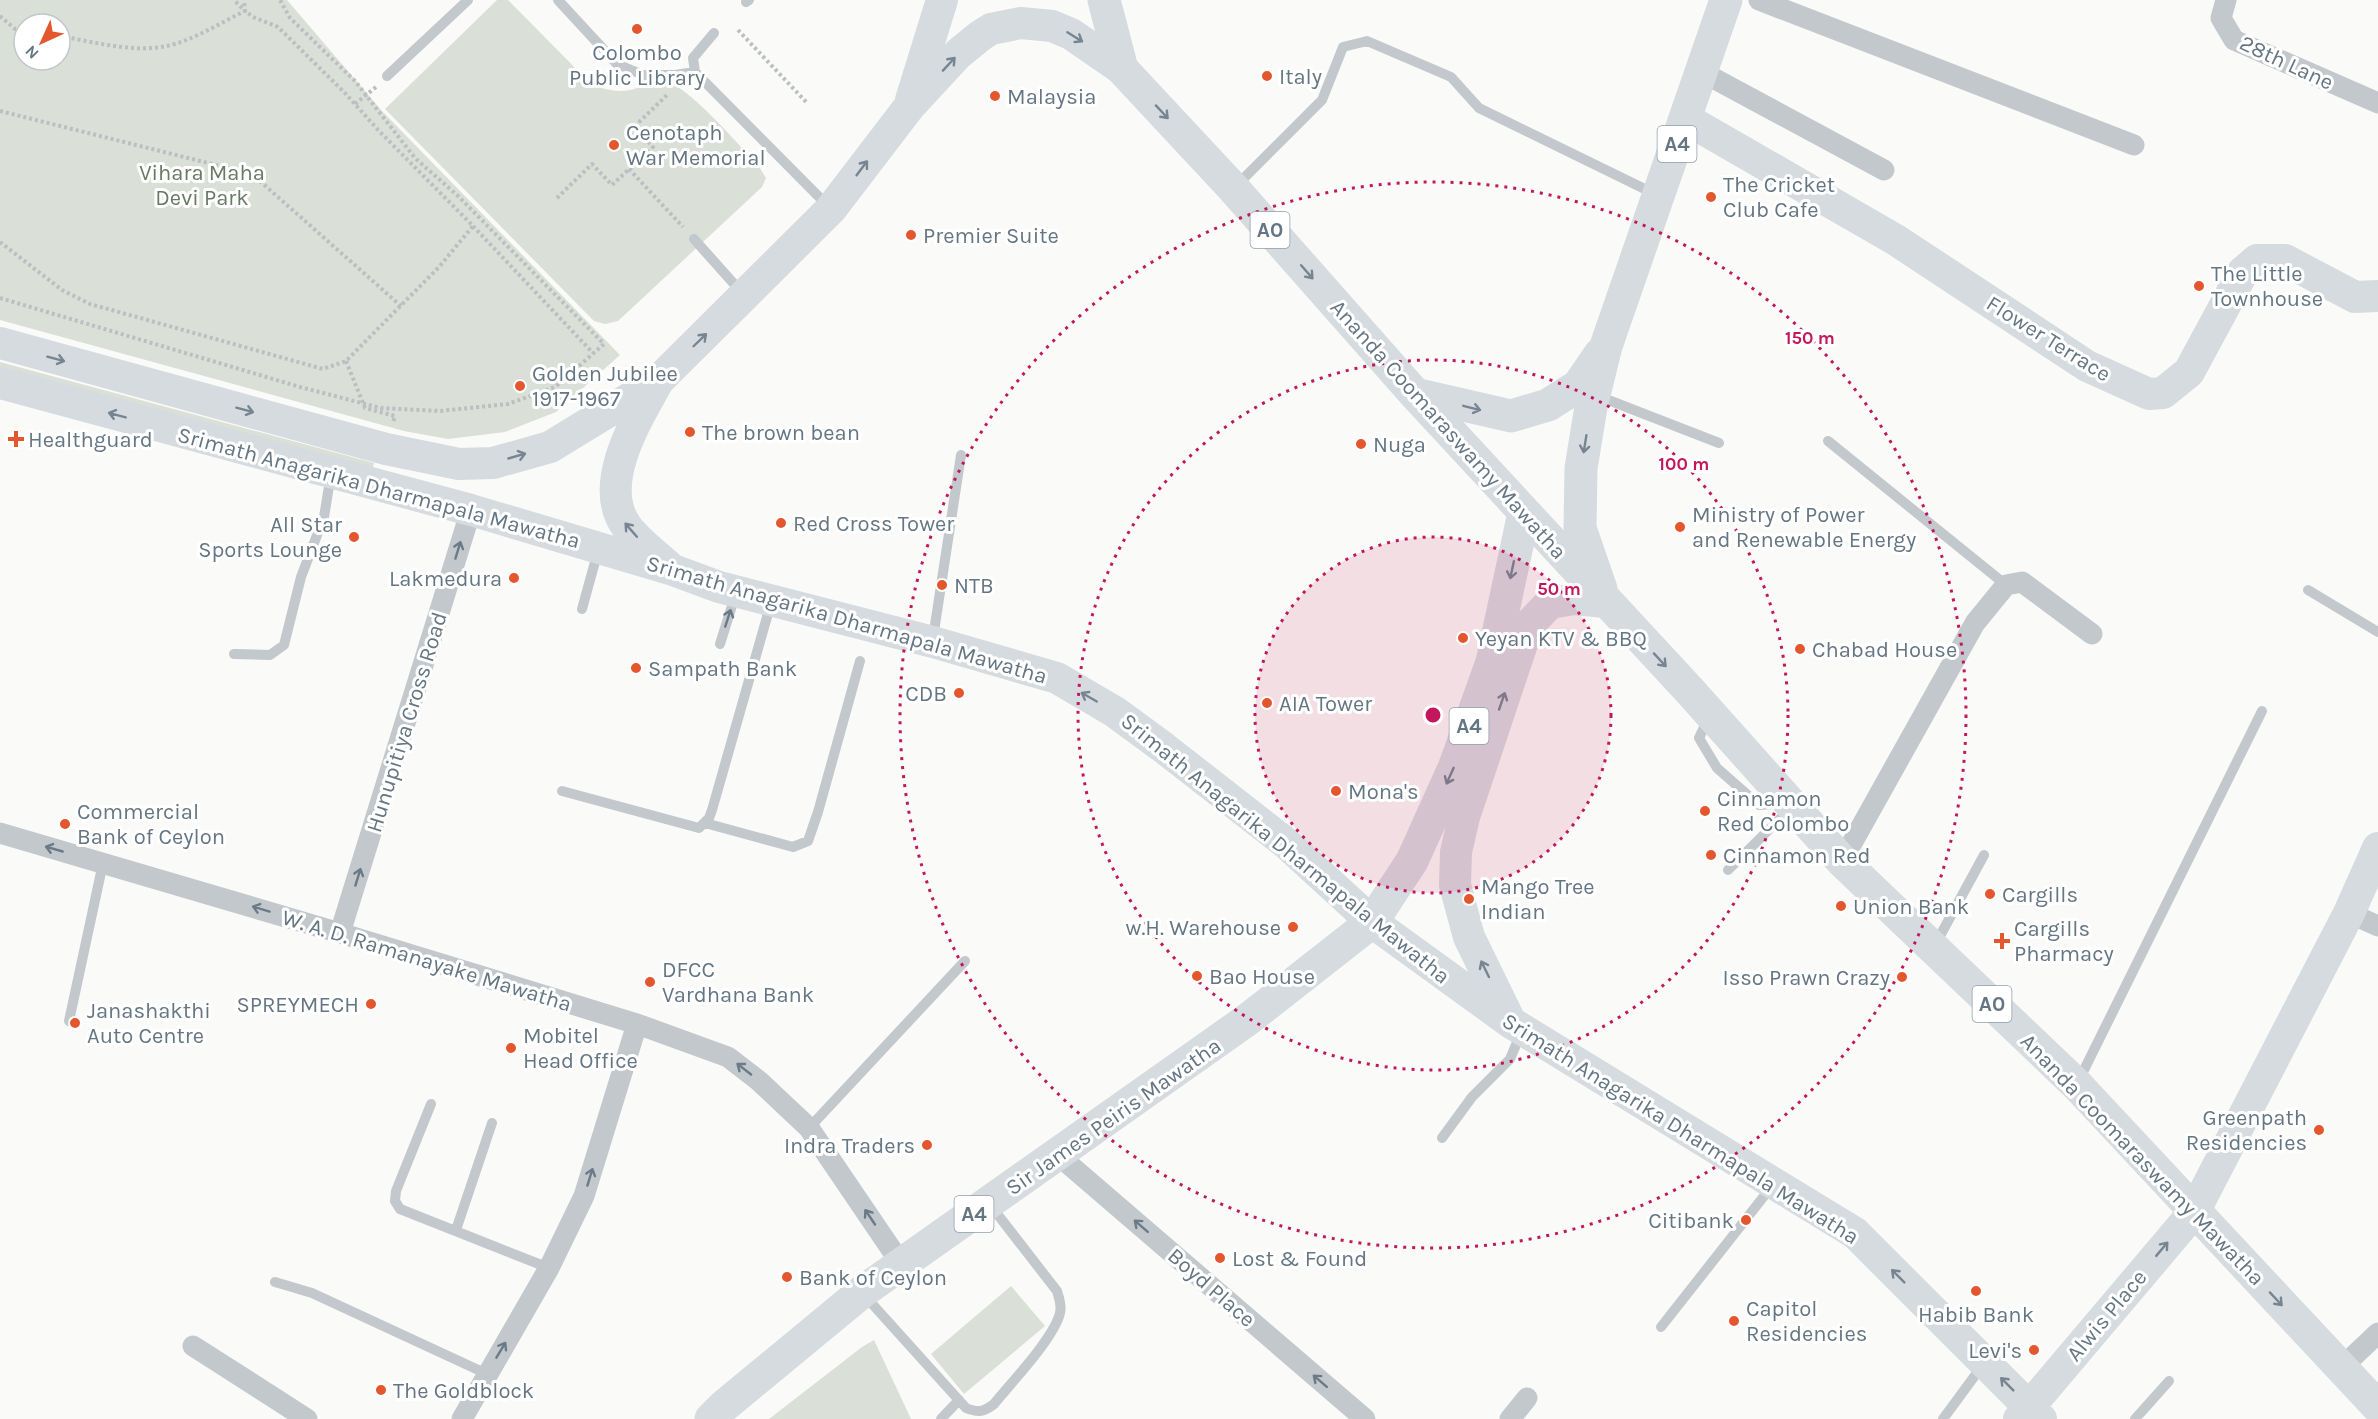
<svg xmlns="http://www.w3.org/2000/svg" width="2378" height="1419" font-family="Karla,sans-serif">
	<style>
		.green { fill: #dadfd7; fill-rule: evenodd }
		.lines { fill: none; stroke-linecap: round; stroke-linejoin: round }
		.path { stroke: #bbbfc2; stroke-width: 4; stroke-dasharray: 3 3; stroke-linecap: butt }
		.lane { stroke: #c3c8cc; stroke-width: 10 }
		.street { stroke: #c3c8cc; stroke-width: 21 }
		.secondary { stroke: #d6dbdf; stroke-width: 32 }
		.highway { stroke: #d6dbdf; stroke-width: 33 }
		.oneway { stroke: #768591 }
		.oneway2 { stroke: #6a7a87 }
		.ring { fill: none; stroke: #c2185b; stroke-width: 3; stroke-dasharray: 3 6 }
		.poi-dot { fill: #e4572e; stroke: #fff; stroke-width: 2 }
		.labels { text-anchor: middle; stroke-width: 6; stroke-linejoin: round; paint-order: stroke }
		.shield { fill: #fff; stroke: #939fa8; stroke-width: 1.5 }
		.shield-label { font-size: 21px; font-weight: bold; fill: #657683 }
		.poi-label { font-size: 22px; fill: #657683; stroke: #fff; text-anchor: start }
		.street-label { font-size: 22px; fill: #657683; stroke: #fff }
		.park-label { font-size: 22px; fill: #687a64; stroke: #fff }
		.centre { fill: #c2185b; stroke: #fff; stroke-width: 3 }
		.ring-label { font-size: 18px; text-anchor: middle; font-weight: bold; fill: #c2185b; stroke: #fff; stroke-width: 6; stroke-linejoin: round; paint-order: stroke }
	</style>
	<rect width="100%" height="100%" fill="#fafaf8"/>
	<path class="green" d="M0 0H287L382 111 620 355 556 412 505 432 448 439 404 431 0 320ZM24 24H60V60H24Z
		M497 0H508L592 85C607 90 622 94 637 88 644 85 650 78 658 79 685 80 738 145 758 165L766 178 762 187 618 321 605 324 594 321 385 109Z
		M0 362 374 463 372 472 0 371Z
		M1011 1286 1045 1326 964 1394 931 1354Z
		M874 1340 911 1419H769L862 1347Z"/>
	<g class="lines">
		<path class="path" d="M0 16 15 29 24 30
			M738 30 808 104
			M60 36C94 42 133 53 167 46 194 40 220 23 245 11L234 0
			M355 104 376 87
			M0 111 252 174 401 306
			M629 169 683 227
			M557 198 592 164 612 185 653 147 634 127 668 94
			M473 226 593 353
			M0 242 62 290 90 304 323 369 346 361 439 267 473 226 379 131 345 93 278 27 253 17 245 11 244 0
			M0 298 300 387 381 408 440 411 508 404 555 387 604 344 458 196 415 158 355 81 290 18 280 0
			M346 361 365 408 395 416 393 423"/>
		<path class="lane" d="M558 0 617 64 643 75H675L695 72 829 207
			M746 2 749 0
			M695 72 693 58 714 33
			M387 76 468 0
			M1235 187 1322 100 1343 47 1367 41 1451 77 1479 108 1655 194
			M694 239 743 294
			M1598 396 1719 443
			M1828 441 2006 585
			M2308 590 2378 632
			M582 609 598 551
			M933 638 961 455
			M720 644 736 593
			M234 654 270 655 284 645 301 577 324 517 331 474
			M1709 717 1699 738 1717 768 1759 805 1772 804 1779 797
			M562 791 699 828 709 818 712 810 771 603
			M705 823 793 847 808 841 818 812 860 661
			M1728 870 1791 808
			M1935 945 1984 855
			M69 1021 103 863
			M2078 1082 2262 711
			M431 1104 396 1191 395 1201 400 1209 549 1268
			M809 1128 965 961
			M1442 1138 1472 1097 1510 1059 1521 1033
			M456 1230 492 1123
			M275 1282 312 1293 487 1374
			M865 1296 966 1408C978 1413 984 1412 994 1404 1011 1383 1054 1338 1060 1313 1062 1305 1059 1298 1057 1291L991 1206
			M1661 1327 1772 1186
			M941 1419 959 1400
			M1943 1419 1982 1366
			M2135 1419 2169 1381"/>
		<path class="street" d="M1759 0 2134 145
			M2226 0 2221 18 2234 40 2378 103
			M1702 72 1884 170
			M0 833 340 933 637 1024 728 1057 759 1081 809 1128 902 1265
			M1842 861 1975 623 2006 585 2022 582 2092 634
			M2349 913 2378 926
			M340 933 471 510
			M1058 1155 1365 1419
			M193 1346 307 1419
			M2341 1368 2378 1333
			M462 1419 549 1268 584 1196 637 1024
			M1510 1419 1527 1398"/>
		<path class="secondary" d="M911 100 942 0
			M1686 119 1896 240 2087 366 2149 394 2163 393 2189 372 2243 272 2257 260H2285L2355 297 2378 296
			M0 343 386 449 459 464 493 463 550 447 658 381 831 209 909 107 958 54 980 36 991 29 1021 23 1052 26 1071 34 1122 69
			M0 383 471 510 673 570 719 587 933 642 1057 678 1115 712 1164 748 1287 844 1372 922 1510 1022 1855 1233 2041 1419
			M657 383C636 421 596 485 627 527 637 541 655 554 668 566
			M1509 1019 1469 937 1455 885 1456 852 1464 817 1528 626 1550 603 1574 599 1606 602
			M2019 1419 2194 1212 2349 913 2378 848"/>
		<path class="highway" d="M1104 0 1122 69 1233 188 1415 394 1690 691 1842 861 2077 1085 2378 1407
			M1415 394 1511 416 1548 405 1578 386 1600 354
			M1601 589 1580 528 1581 468 1591 407 1606 346 1726 0
			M711 1419 724 1406 862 1292 1247 1020 1372 922 1412 861 1454 768 1492 662 1524 513"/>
	</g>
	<defs><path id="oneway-shaft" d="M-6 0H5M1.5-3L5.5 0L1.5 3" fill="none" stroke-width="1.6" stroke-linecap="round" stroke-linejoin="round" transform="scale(1.5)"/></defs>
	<g class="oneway">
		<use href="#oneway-shaft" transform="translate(1075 37) rotate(32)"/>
		<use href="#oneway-shaft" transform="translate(949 64) rotate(-47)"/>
		<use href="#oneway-shaft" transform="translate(1162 112) rotate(47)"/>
		<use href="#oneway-shaft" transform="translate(862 168) rotate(-53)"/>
		<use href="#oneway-shaft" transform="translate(1307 272) rotate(49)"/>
		<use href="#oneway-shaft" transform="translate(700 340) rotate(-44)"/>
		<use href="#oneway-shaft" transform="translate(56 359) rotate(15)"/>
		<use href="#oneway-shaft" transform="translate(1472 408) rotate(14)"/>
		<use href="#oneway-shaft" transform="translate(245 410) rotate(15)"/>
		<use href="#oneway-shaft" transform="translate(117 415) rotate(-165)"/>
		<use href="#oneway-shaft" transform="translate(1585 444) rotate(99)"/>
		<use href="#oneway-shaft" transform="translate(517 456) rotate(-16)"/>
		<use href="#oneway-shaft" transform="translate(631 530) rotate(-131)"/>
		<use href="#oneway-shaft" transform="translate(1512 570) rotate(102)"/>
		<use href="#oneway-shaft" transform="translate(1660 660) rotate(47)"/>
		<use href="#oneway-shaft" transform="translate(1089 697) rotate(-150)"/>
		<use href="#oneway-shaft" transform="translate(1502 701) rotate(-71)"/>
		<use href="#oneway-shaft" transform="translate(1450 776) rotate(114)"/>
		<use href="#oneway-shaft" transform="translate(1485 969) rotate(-116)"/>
		<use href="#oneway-shaft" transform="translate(2162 1249) rotate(-50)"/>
		<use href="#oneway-shaft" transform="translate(1898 1276) rotate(-135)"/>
		<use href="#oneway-shaft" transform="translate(2276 1299) rotate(47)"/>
		<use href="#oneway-shaft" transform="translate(2007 1384) rotate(-135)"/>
	</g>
	<g class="oneway2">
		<use href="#oneway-shaft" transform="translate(458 550) rotate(-73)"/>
		<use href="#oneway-shaft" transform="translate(728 618) rotate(-72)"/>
		<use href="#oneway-shaft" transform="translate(54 849) rotate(-164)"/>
		<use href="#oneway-shaft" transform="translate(358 877) rotate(-73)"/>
		<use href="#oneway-shaft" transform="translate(261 909) rotate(-163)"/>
		<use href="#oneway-shaft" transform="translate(744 1069) rotate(-142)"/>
		<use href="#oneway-shaft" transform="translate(590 1177) rotate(-73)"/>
		<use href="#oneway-shaft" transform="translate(870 1217) rotate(-124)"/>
		<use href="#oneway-shaft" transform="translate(1141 1226) rotate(-139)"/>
		<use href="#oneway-shaft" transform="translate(501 1350) rotate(-59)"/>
		<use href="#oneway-shaft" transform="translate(1320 1381) rotate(-139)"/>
	</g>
	<circle cx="1433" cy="715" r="178" fill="#c2185b" fill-opacity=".12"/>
	<g class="ring">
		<circle cx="1433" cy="715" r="178"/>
		<circle cx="1433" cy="715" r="355"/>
		<circle cx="1433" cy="715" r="533"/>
	</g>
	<g class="poi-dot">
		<circle cx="637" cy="29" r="6"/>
		<circle cx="1267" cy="76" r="6"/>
		<circle cx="995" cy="96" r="6"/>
		<circle cx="614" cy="145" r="6"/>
		<circle cx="1711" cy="197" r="6"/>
		<circle cx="911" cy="235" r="6"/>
		<circle cx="2199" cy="286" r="6"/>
		<circle cx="520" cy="386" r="6"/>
		<circle cx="690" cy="432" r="6"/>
		<path d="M13 430h6v6h6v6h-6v6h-6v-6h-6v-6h6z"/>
		<circle cx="1361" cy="444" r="6"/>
		<circle cx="781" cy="523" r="6"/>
		<circle cx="1680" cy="527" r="6"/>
		<circle cx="354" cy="537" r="6"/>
		<circle cx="514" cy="578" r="6"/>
		<circle cx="942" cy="585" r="6"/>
		<circle cx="1463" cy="638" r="6"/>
		<circle cx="1800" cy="649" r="6"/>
		<circle cx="636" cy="668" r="6"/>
		<circle cx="959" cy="693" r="6"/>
		<circle cx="1267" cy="703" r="6"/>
		<circle cx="1336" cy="791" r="6"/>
		<circle cx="1705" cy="811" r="6"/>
		<circle cx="65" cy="824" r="6"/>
		<circle cx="1711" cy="855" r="6"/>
		<circle cx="1990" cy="894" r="6"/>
		<circle cx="1469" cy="899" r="6"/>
		<circle cx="1841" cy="906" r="6"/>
		<circle cx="1293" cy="927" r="6"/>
		<path d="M1999 932h6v6h6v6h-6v6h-6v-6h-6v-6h6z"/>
		<circle cx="1197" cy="976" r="6"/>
		<circle cx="1902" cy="977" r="6"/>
		<circle cx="650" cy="982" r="6"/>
		<circle cx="371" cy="1004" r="6"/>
		<circle cx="75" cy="1023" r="6"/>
		<circle cx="511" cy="1048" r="6"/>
		<circle cx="2319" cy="1130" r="6"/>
		<circle cx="927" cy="1145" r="6"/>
		<circle cx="1746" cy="1220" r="6"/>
		<circle cx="1220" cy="1258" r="6"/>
		<circle cx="787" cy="1277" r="6"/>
		<circle cx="1976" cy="1291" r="6"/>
		<circle cx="1734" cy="1321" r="6"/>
		<circle cx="2034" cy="1350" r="6"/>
		<circle cx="381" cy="1390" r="6"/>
	</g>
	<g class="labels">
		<g class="shield">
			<rect x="1657.5" y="126" width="39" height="36" rx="4.5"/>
			<rect x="1250.5" y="212" width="39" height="36" rx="4.5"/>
			<rect x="1449.5" y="708" width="39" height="36" rx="4.5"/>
			<rect x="1972.5" y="986" width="39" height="36" rx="4.5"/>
			<rect x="954.5" y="1196" width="39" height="36" rx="4.5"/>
		</g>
		<g class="shield-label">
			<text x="1677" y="151">A4</text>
			<text x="1270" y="237">A0</text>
			<text x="1469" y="733">A4</text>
			<text x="1992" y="1011">A0</text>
			<text x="974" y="1221">A4</text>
		</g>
		<g class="poi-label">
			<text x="637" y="60" text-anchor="middle">Colombo<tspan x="637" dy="25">Public Library</tspan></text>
			<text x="1279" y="84">Italy</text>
			<text x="1007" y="104">Malaysia</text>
			<text x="626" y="140">Cenotaph<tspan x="626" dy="25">War Memorial</tspan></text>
			<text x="1723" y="192">The Cricket<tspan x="1723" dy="25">Club Cafe</tspan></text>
			<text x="923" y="243">Premier Suite</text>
			<text x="2211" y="281">The Little<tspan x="2211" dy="25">Townhouse</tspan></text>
			<text x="532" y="381">Golden Jubilee<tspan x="532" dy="25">1917-1967</tspan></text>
			<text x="702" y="440">The brown bean</text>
			<text x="28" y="447">Healthguard</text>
			<text x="1373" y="452">Nuga</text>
			<text x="1692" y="522">Ministry of Power<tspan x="1692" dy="25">and Renewable Energy</tspan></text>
			<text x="793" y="531">Red Cross Tower</text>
			<text x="342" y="532" text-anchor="end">All Star<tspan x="342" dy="25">Sports Lounge</tspan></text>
			<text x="502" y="586" text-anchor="end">Lakmedura</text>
			<text x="954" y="593">NTB</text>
			<text x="1475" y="646">Yeyan KTV &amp; BBQ</text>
			<text x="1812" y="657">Chabad House</text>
			<text x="648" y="676">Sampath Bank</text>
			<text x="947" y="701" text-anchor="end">CDB</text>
			<text x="1279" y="711">AIA Tower</text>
			<text x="1348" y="799">Mona's</text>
			<text x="1717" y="806">Cinnamon<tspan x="1717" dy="25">Red Colombo</tspan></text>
			<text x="77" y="819">Commercial<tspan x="77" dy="25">Bank of Ceylon</tspan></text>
			<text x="1723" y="863">Cinnamon Red</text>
			<text x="1481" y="894">Mango Tree<tspan x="1481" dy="25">Indian</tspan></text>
			<text x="2002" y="902">Cargills</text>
			<text x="1853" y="914">Union Bank</text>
			<text x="1281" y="935" text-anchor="end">w.H. Warehouse</text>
			<text x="2014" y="936">Cargills<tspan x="2014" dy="25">Pharmacy</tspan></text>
			<text x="662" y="977">DFCC<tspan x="662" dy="25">Vardhana Bank</tspan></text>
			<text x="1209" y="984">Bao House</text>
			<text x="1890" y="985" text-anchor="end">Isso Prawn Crazy</text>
			<text x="359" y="1012" text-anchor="end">SPREYMECH</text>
			<text x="87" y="1018">Janashakthi<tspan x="87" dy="25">Auto Centre</tspan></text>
			<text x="523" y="1043">Mobitel<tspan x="523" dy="25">Head Office</tspan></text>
			<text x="2307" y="1125" text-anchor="end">Greenpath<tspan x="2307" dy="25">Residencies</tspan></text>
			<text x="915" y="1153" text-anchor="end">Indra Traders</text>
			<text x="1734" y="1228" text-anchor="end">Citibank</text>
			<text x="1232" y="1266">Lost &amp; Found</text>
			<text x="799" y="1285">Bank of Ceylon</text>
			<text x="1746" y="1316">Capitol<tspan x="1746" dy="25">Residencies</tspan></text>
			<text x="1976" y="1322" text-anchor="middle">Habib Bank</text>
			<text x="2022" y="1358" text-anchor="end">Levi's</text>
			<text x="393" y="1398">The Goldblock</text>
		</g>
		<g class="street-label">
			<text transform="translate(2287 62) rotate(25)" y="8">28th Lane</text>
			<text transform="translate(2049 338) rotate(32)" y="8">Flower Terrace</text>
			<text transform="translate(1449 429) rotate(48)" y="8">Ananda Coomaraswamy Mawatha</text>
			<text transform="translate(379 487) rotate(15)" y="8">Srimath Anagarika Dharmapala Mawatha</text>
			<text transform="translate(847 619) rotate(16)" y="8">Srimath Anagarika Dharmapala Mawatha</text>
			<text transform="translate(406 722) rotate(-73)" y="8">Hunupitiya Cross Road</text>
			<text transform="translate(1286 848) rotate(39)" y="8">Srimath Anagarika Dharmapala Mawatha</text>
			<text transform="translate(427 960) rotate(17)" y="8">W. A. D. Ramanayake Mawatha</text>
			<text transform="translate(1113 1116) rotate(-35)" y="8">Sir James Peiris Mawatha</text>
			<text transform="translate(1681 1128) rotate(32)" y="8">Srimath Anagarika Dharmapala Mawatha</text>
			<text transform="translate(2143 1159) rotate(46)" y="8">Ananda Coomaraswamy Mawatha</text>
			<text transform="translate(1212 1287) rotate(41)" y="8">Boyd Place</text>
			<text transform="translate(2106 1315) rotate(-50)" y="8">Alwis Place</text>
		</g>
		<g class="park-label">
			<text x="202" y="180">Vihara Maha<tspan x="202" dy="25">Devi Park</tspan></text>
		</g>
	</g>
	<circle cx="1433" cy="715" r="9" class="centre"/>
	<g class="ring-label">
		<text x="1810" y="344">150 m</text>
		<text x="1684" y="470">100 m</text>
		<text x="1559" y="595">50 m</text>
	</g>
	<g transform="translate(42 42) rotate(225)"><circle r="28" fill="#ffffff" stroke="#c1c8cd" stroke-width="1.5"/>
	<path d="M0-4.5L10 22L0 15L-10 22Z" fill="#e4572e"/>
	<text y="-9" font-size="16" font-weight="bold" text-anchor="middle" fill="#657683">N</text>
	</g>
</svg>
